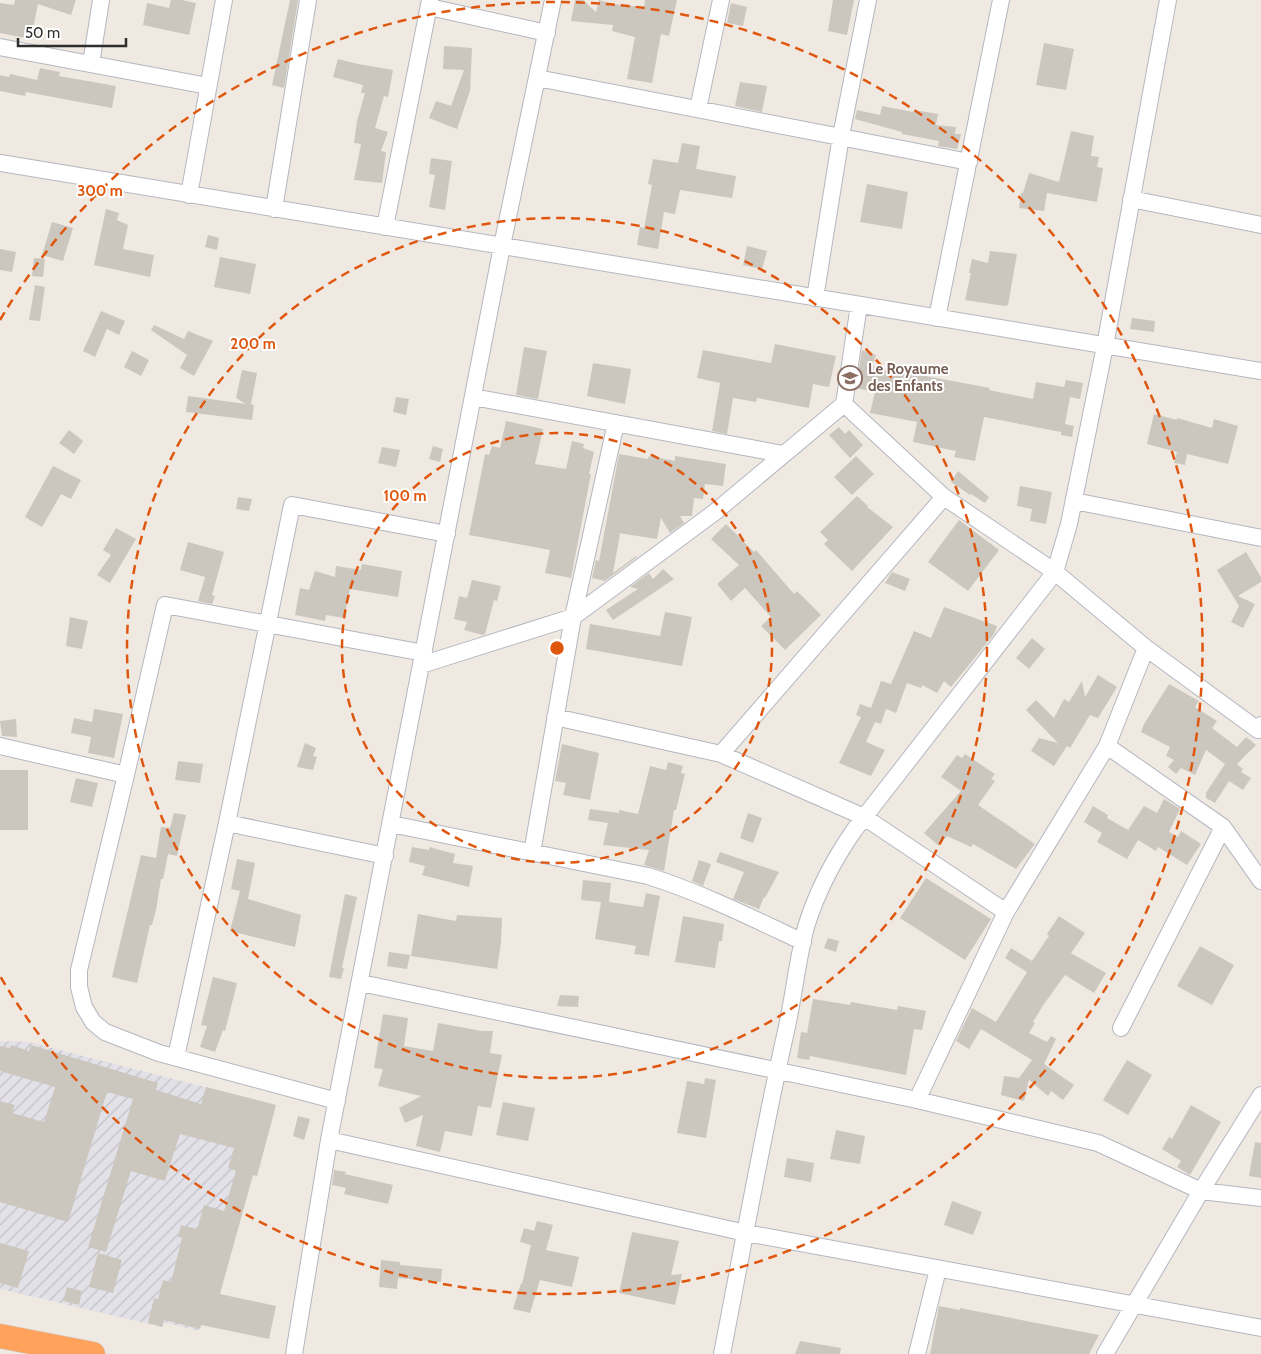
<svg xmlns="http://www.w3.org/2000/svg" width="1261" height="1354" font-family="Cabin,sans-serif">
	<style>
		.industrial { fill: url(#industrial-furrows) }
		.building { fill: #cbc7bf }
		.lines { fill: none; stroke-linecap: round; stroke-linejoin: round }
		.minor-casing { stroke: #b4b7c1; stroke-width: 18 }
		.highway-casing { stroke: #c9c9c9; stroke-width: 25 }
		.minor { stroke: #fff; stroke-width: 16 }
		.highway { stroke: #ffa35c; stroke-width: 24 }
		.ring { fill: none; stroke: #df570e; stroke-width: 2.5; stroke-dasharray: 9 6 }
		.labels { text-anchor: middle; stroke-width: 4; stroke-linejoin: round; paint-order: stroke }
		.education-label { font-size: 15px; font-weight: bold; fill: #785e54; stroke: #fff; text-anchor: start }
		.centre { fill: #df570e; stroke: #fff; stroke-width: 2.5 }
		.ring-label { font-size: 15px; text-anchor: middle; font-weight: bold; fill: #df570e; stroke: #fff; stroke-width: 4; stroke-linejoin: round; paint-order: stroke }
	</style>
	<defs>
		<pattern id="industrial-furrows" width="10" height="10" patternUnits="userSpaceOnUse" patternTransform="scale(1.25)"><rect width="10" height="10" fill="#e3e1e8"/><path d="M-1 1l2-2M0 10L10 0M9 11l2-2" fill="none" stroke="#c3c1c7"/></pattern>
	</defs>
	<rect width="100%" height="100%" fill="#efe9e1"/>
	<path class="industrial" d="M0 1041 28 1042 276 1105 257 1176 253 1175 199 1331 164 1322 162 1327 0 1289Z"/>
	<path class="building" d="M15 0H76L71 15 38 4 31 39 0 33V3L14 5Z
		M171 0H182L196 3 189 35 143 25 147 3 169 8Z
		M290 0H298L284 88 272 85Z
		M575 0H583L596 12 599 0 613 4 644 7 645 0H677L669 36 661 34 652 83 627 79 635 37 612 31 613 25 571 21Z
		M833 0H854L847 35 828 31Z
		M731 3 747 7 743 26 727 23Z
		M1044 43 1074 49 1066 90 1036 85Z
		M444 46 472 48 470 91 457 129 429 118 436 101 451 106 464 70 443 69Z
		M338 59 358 64 393 70 388 97 384 96 375 128 388 132 381 151 386 152 382 183 354 180 361 144 354 143 357 121 365 93H361L363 85 333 77Z
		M40 68 60 72 59 76 116 86 112 108 26 92 25 96 0 91V75L9 77 10 74 37 80Z
		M740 82 767 86 762 112 735 106Z
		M882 106 913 112 914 110 938 114 936 125 956 127 955 134H961L957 149 938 146 939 141 902 134V132L855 119 857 110 880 115Z
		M1071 131 1094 136 1091 156 1099 157 1097 167 1103 168 1097 202 1047 193 1044 211 1019 208 1021 193H1023L1029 173 1059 182Z
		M682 143 700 146 696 169 736 176 732 198 680 190 675 214 664 212 658 249 637 245 640 227 644 228 652 185 648 184 653 159 678 163Z
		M431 158 452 161 445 210 429 207 435 175 429 174Z
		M867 184 908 192 902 229 860 222Z
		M106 209 119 213 117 220 128 225 123 249 154 255 150 277 94 265Z
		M52 222 73 228 63 261 42 255Z
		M208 235 219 238 217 250 205 247Z
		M747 246 767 251 762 269 743 265Z
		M0 249 16 252 12 272 0 270Z
		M990 251 1017 254 1008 305 1005 306 965 300 971 273H969L972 259 988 263Z
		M220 257 256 264 250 294 214 287Z
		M34 258 45 259 43 277 32 276Z
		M35 285 45 287 40 321 29 320Z
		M101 311 125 321 119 335 107 329 95 357 83 351Z
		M1132 318 1155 321 1154 332 1130 329Z
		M154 325 184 339 188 331 213 341 194 376 180 368 187 355 151 330Z
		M775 344 836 356 829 387 813 384 809 408 757 398 756 402 733 398 727 434 712 431 720 383 697 378 703 350 771 363Z
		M524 347 547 351 538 399 516 395Z
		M862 350 876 355 872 366 990 388 989 390 1033 399 1036 382 1064 387 1066 380 1083 383 1080 399 1070 397 1065 424 1074 426 1072 437 1061 435V432L984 417 975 461 954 457 956 451 913 442 917 422 870 413 875 392 856 388Z
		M132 351 149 360 141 376 124 367Z
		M593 363 631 369 625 404 587 396Z
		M242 370 257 373 251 404 254 405 252 420 186 412 188 396 246 404 236 398Z
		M396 397 409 399 406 415 393 412Z
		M1154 414 1177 420V418L1212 428 1214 419 1238 426 1228 464 1187 454 1185 465 1174 463 1177 452 1147 444Z
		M506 421 543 429 535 464 566 469 572 441 584 444 583 448 594 452 589 474H591L571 578 545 573 550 550 469 535 485 454 489 455 492 446 500 448Z
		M839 427 845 434 849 430 863 445 850 458 829 435Z
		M69 430 83 441 74 454 59 443Z
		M433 446 443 449 440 462 429 459Z
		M382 447 400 450 396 467 378 463Z
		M619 454 648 459 649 456 675 461V456L726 464 723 486 705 484 703 499 694 498 692 516H680L684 523 670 533 661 518 657 539 618 533 620 534 613 573 636 556 637 557 605 581 592 578 596 560 599 561Z
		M856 456 874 474 852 495 834 477Z
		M53 466 81 480 71 499 61 494 42 527 25 517Z
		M958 471 989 497 985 503 971 494 970 495 951 482Z
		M1020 486 1052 492 1046 524 1030 521 1032 509 1017 506Z
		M857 496 868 506 867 507 893 527 852 571 824 544 828 540 820 532Z
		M238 497 252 499 249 511 236 509Z
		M959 520 999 550 968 591 928 562Z
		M726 524 754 552 756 550 794 594 797 591 821 615 785 650 761 626 771 617 745 588 731 601 717 584 739 565 711 539Z
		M116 528 136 539 110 583 97 575 111 555 103 550Z
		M188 542 224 552 212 595 215 596 212 604 198 601 205 577 180 570Z
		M1246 552 1261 577V582L1238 596 1255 604 1243 628 1231 622 1239 606 1217 570Z
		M362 564 402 571 398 597 350 589 344 618 326 615 325 621 295 615 300 588 309 590 315 571 335 577 336 566 361 570Z
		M663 569 674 579 613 620 606 610 638 589 630 587 649 573 653 579Z
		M892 572 910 579 905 591 885 583Z
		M472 580 501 586 497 601 494 600 485 634 483 635 464 630 467 622 454 619 459 596 467 598Z
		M944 607 997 626 994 634 951 687 944 681 937 693 922 685 921 688 907 683 896 713 886 709 881 724 875 722 866 742 885 750 871 776 839 763 861 717 856 715 860 704 871 708 881 681 891 684 914 631 931 638Z
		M665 612 692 617 682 666 586 649 590 624 660 636Z
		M70 617 88 621 82 649 66 646Z
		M1032 638 1045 649 1029 669 1016 658Z
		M1098 675 1117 687 1098 718 1090 715 1070 748 1067 746 1054 766 1031 751 1039 738 1058 743 1026 710 1036 700 1054 718 1064 699 1069 702 1082 681 1085 697Z
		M1169 684 1199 701 1195 707 1217 721 1212 728 1237 747 1246 737 1256 745 1237 764 1243 769 1241 772 1251 778 1243 790 1229 781 1215 803 1206 798V793L1225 764 1206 750 1195 775 1181 768 1176 774 1168 767 1174 760 1166 756 1170 747 1141 732 1144 724Z
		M94 709 123 714 114 758 88 753 91 737 71 733 74 718 92 722Z
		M16 719 17 737 2 736 0 721Z
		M305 743 316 748 313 756 317 757 313 770 297 767Z
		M562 744 599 753 590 800 563 795 566 783 555 781Z
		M965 754 995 774 991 779 995 781 978 805 1035 844 1016 869 973 844 971 847 947 836 939 846 924 833 961 791 941 777 957 755 962 758Z
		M178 761 203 764 200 783 175 780Z
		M668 762 683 766 681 773 685 774 676 810H674L664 871 644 865 649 850 603 845 608 823 588 820 590 809 619 813V810L638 814 650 766 666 770Z
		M0 770H28V830H0Z
		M76 778 98 783 92 807 70 802Z
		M1164 799 1180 809 1169 832 1178 837 1181 831 1201 844 1187 865 1158 847 1156 851 1138 840 1127 859 1097 842 1102 833 1084 822 1093 806 1108 815 1107 818 1128 830 1144 806 1157 813Z
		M174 813 186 815 177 856 168 854 163 879H161L156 910 152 925H150L137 983 112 977 141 855 156 858 161 827 170 828Z
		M748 813 762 818 753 843 740 838Z
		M412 847 429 850V847L455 854 453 863 473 866 469 887 422 875 425 866 409 862Z
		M720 852 779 872 765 898 764 897 759 909 733 899 744 872 716 862Z
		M237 859 255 863 248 899 301 915 295 947 230 931 240 891 231 889Z
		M699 860 711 864 703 886 692 881Z
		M926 878 991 919 965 960 900 918Z
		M583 880 611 883 609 902 643 907 646 893 660 896 649 956 634 954 636 946 595 939 601 902 581 900Z
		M345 894 357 897 342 968H344L341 979 329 977Z
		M418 914 456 921 457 915 502 918 501 943 497 969 411 956Z
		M683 916 724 924 722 941H719L715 968 675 962Z
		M1059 916 1085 933 1071 953 1106 973 1094 993 1065 975 1044 1004 1033 1022 1035 1023 1029 1033 1047 1042 1051 1036 1056 1039 1044 1064 1074 1085 1063 1100 1051 1091 1048 1096 1029 1080 1024 1101 1001 1095 1004 1076 1019 1078 1032 1060 981 1029 969 1049 956 1041 972 1008 996 1022 1027 972 1005 958 1011 948 1032 961 1049 936 1047 934Z
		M828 938 839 941 836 952 824 948Z
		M1200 946 1234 965 1212 1005 1177 986Z
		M389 952 410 955 407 969 387 966Z
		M213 977 237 983 225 1031 223 1030 215 1052 200 1047 207 1026 201 1025Z
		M560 995 579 996 578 1007 557 1006Z
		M813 999 850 1005 851 1002 897 1010 898 1006 926 1011 922 1030 914 1029 906 1075 810 1056 809 1060 797 1058 801 1032 807 1033Z
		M383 1014 408 1018 404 1046 433 1051 438 1023 482 1031H493L490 1053 502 1055 491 1108 478 1106 472 1136 445 1131 440 1152 416 1146 423 1115 405 1123 399 1108 421 1096 378 1086 383 1069 374 1068Z
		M11 1045 29 1051 31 1045 158 1083 156 1090 201 1104 206 1087 276 1105 257 1176 253 1175 220 1294 276 1306 269 1339 201 1325 200 1329 164 1320 162 1327 148 1323 154 1298 158 1299 163 1280 171 1282 182 1238 178 1237 181 1225 197 1229 204 1205 224 1211 236 1171 228 1168 234 1148 180 1134 165 1181 131 1171 106 1252 88 1247 133 1099 107 1092 68 1222 0 1202V1101L15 1105 12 1113 44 1122 55 1087 0 1071V1046L10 1048Z
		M1127 1060 1152 1075 1128 1115 1103 1100Z
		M705 1078 716 1080 706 1138 677 1133 687 1081 704 1084Z
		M503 1102 535 1108 528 1141 496 1135Z
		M1191 1105 1221 1122 1190 1175 1177 1167 1181 1161 1162 1149 1169 1137 1172 1139Z
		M298 1116 310 1119 304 1140 293 1136Z
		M836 1130 865 1136 860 1164 830 1159Z
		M1255 1142 1261 1143V1178L1249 1176Z
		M787 1158 814 1163 811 1182 784 1177Z
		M334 1170 346 1172 345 1174 393 1185 388 1204 344 1194 346 1188 332 1185Z
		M952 1201 982 1212 973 1235 944 1225Z
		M537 1221 553 1225 546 1250 579 1257 572 1287 540 1280 530 1313 513 1309 521 1283 522 1284 531 1245 520 1242 524 1228 534 1231Z
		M632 1232 679 1241 671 1275 682 1274 675 1305 619 1293Z
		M0 1243 29 1251 18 1288 0 1283Z
		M98 1253 122 1260 113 1293 89 1287Z
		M381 1260 400 1262V1265L442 1269 441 1282 398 1278 397 1289 379 1287Z
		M67 1287 82 1291 79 1305 63 1301Z
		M939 1306 960 1310V1308L1099 1335 1089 1354H930Z
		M800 1341 841 1348 840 1354H795Z"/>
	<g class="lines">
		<defs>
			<path id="minor" d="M429 7 547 33
				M0 47 208 86
				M91 64 101 0
				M537 78 969 162
				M698 109 721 0
				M0 163 1261 371
				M189 195 224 0
				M1131 199 1261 225
				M274 209 308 0
				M385 227 430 0
				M815 298 841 136 868 0
				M937 318 1001 0
				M473 397 783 454
				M844 404 944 497 1055 572 1146 648 1258 730 1261 725
				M1074 501 1261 538
				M421 665 573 617 715 512 844 404 859 305
				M555 717 721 754 864 817 1006 912
				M0 746 126 775
				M1107 746 1223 827 1261 881
				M721 754 944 497
				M227 823 385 856
				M391 824 648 876C702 893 752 918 803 942
				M532 853 573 617 616 423
				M361 983 917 1100 1098 1143 1201 1191 1261 1198
				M1121 1028 1223 827
				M176 1057 227 823 292 505 447 534
				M917 1100 1006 912 1107 746 1146 648
				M337 1101 159 1053 105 1032 93 1022 84 1007 79 987V970L126 775 165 605 424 653
				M329 1140 746 1233 1261 1328
				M294 1354 329 1140 502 246 553 0
				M722 1354C743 1246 762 1138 786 1031 794 996 797 961 806 927 817 891 834 859 855 829L1055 572 1069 524 1105 346 1168 0
				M917 1354 938 1269
				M1105 1354 1201 1191 1261 1095"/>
			<path id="highway" d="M0 1336 93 1354"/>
		</defs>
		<use href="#minor" class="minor-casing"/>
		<use href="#highway" class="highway-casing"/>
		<use href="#minor" class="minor"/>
		<use href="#highway" class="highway"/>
	</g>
	<g class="ring">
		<circle cx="557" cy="648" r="215"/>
		<circle cx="557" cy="648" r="430"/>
		<path d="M0 320A646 646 0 1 1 0 976"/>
	</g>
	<defs>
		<symbol id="school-ring" viewBox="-11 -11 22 22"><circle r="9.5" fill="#fff" stroke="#8d6e63" stroke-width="1.5"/><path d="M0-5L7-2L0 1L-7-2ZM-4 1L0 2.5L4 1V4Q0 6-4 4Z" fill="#8d6e63"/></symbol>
	</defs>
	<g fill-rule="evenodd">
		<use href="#school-ring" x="836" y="364" width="28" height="28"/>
	</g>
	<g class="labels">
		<g class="education-label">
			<text x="868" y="374">Le Royaume<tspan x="868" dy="17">des Enfants</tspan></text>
		</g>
	</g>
	<circle cx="557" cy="648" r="8" class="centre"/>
	<g class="ring-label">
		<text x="100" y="196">300 m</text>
		<text x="253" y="349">200 m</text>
		<text x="405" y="501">100 m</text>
	</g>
	<path d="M18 38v8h108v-8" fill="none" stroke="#2e2e2e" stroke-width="2.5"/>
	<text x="25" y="38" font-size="15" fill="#2e2e2e" stroke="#ffffff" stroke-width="4" paint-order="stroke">50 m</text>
</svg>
